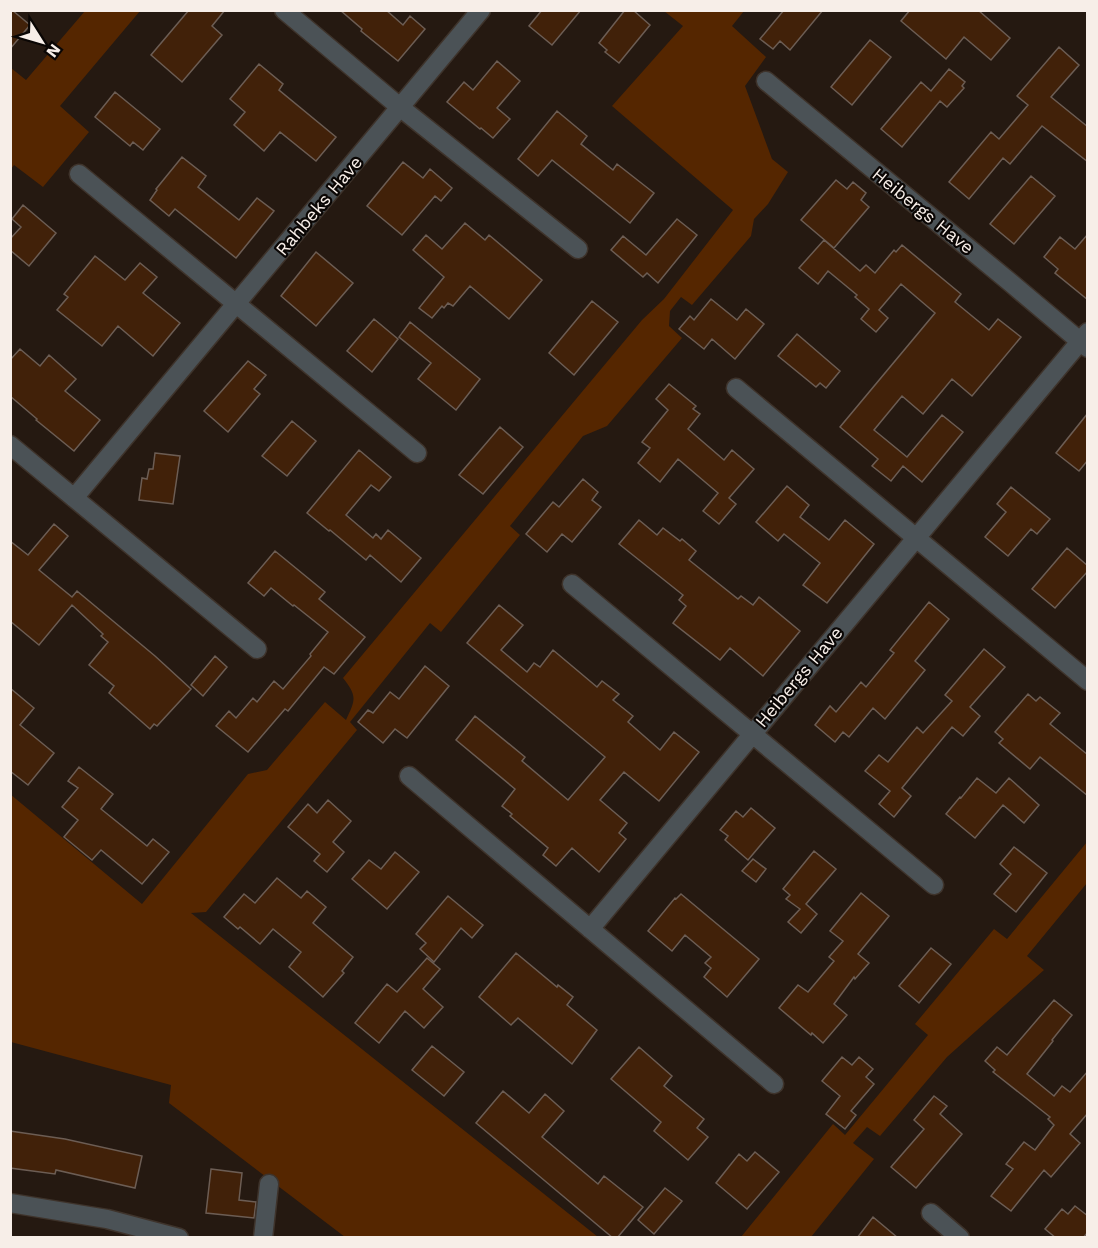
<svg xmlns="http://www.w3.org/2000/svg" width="1098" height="1248" font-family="'Work Sans',sans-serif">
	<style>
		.green { fill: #552600 }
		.building { fill: #412109; stroke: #6c5d54; stroke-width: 1.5 }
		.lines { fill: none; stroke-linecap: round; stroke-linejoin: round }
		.minor-casing { stroke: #3e332b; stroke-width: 21 }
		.minor { stroke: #4b5256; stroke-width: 18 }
		.labels { text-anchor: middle; stroke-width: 4.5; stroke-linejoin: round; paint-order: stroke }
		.street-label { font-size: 18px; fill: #f7eee8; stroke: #0a0604 }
	</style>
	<rect width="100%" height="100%" fill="#251911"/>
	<path class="green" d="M85 11H140L60 106 89 132 43 187 14 165 11 169V68L26 80Z
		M664 11H744L732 26 766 57 745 86 772 159 788 172 768 204 754 219 751 236 692 305 681 297 670 311 669 326 682 338 607 426 583 436 510 526 520 535 441 632 430 623 350 722 357 730 206 912 191 913 598 1237H345L169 1103 171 1085 11 1042 10 794 142 904 248 774 267 770 325 702 346 720C356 699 357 696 343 678L642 320 664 299 733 210 612 106 683 26Z
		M1087 842V883L1027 956 1044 970 947 1057 880 1136 867 1127 853 1143 874 1159 811 1237H741L833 1124 845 1135 928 1035 915 1024 994 929 1007 939Z"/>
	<path class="building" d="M10 10H12L30 25 10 49Z
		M189 10H225L212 26 222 35 182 82 151 55Z
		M340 10H386L403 25 410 16 425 29 398 61 361 31 362 29Z
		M542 10H581L552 45 529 26Z
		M625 10H633L650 25 619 63 605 52 607 50 599 43Z
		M784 10H823L790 50 780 41 773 49 760 39Z
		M910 10H978L1010 38 991 60 964 37 946 59 901 21Z
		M870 40 891 57 852 105 831 87Z
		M1059 47 1079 65 1051 97 1088 127V162L1042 126 1010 164 1003 158 969 199 949 182 991 132 999 139 1028 105 1017 96Z
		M497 61 520 81 497 108 510 119 493 138 481 128 480 129 447 102 464 82 473 90Z
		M259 64 283 84 279 90 336 137 316 161 280 132 264 151 234 125 245 112 230 99Z
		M949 69 965 82 962 86 964 88 947 107 940 101 902 147 881 129 921 82 931 91Z
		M115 92 160 129 143 150 133 142 130 146 95 117Z
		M557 111 587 136 581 144 613 170 617 164 654 193 630 223 552 160 538 176 518 159Z
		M182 157 206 176 198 187 239 220 257 198 274 211 236 258 175 209 169 216 150 200 157 190 156 189Z
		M403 162 423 178 430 169 452 188 441 201 435 196 402 235 367 206Z
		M1031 176 1055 196 1014 244 990 224Z
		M836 180 847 189 853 182 866 193 861 200 869 207 834 248 801 220Z
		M23 205 56 233 29 266 10 250V239L21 227 12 219Z
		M677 219 697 235 658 283 647 273 643 277 611 250 623 236 646 255Z
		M465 223 485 240 489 235 542 280 509 319 470 286 453 306 448 303 444 308 442 306 432 318 419 308 444 277 413 250 426 235 442 249Z
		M1088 234V300L1055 273 1058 269 1044 257 1060 237 1075 249Z
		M824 240 860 271 866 265 875 273 894 250 896 252 902 245 961 294 955 302 989 330 998 319 1021 337 972 396 952 379 923 414 902 396 874 430 907 457 942 415 963 432 922 482 903 466 891 481 872 466 878 459 840 427 935 313 901 284 879 310 888 318 876 332 861 319 869 309 855 297 857 295 828 271 818 284 799 268Z
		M316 252 353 283 316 326 281 296Z
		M95 256 125 280 140 263 157 277 143 293 180 323 153 356 118 326 102 346 57 310 68 297 64 294Z
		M711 299 737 320 746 309 764 324 735 359 712 339 704 349 679 329 690 316 694 320Z
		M592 301 618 322 574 375 549 353Z
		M374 319 398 339 372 372 347 351Z
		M410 322 480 379 456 410 418 379 431 363 399 337Z
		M797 334 840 371 826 388 820 383 816 387 778 356Z
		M20 349 40 366 49 355 76 379 65 391 100 420 74 451 36 420 37 419 10 396V360Z
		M248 361 266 375 254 389 260 394 228 432 204 411Z
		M669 384 696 406 693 409 700 414 688 429 724 460 732 450 754 469 729 498 736 504 719 524 703 511 718 493 678 459 660 482 638 463 650 448 642 442 668 410 656 399Z
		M1088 413V460L1079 471 1056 453Z
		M292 421 316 441 287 476 262 456Z
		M500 427 523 447 483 494 459 475Z
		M359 450 391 477 379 491 371 485 346 515 373 538 376 534 381 539 388 530 421 558 401 582 370 555 366 560 330 530 329 531 307 513Z
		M155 453 180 456 173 504 139 500 142 478 147 479 149 469H153Z
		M583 479 598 492 592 500 601 507 572 542 562 534 547 552 526 534 553 502 559 507Z
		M787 486 809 505 800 517 829 540 845 520 874 544 827 603 803 585 820 563 784 534 778 541 756 522Z
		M1011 487 1050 519 1037 534 1031 529 1008 556 985 537 1006 512 997 504Z
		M639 520 657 535 663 528 680 541 682 539 696 551 689 560 738 599 741 596 753 605 759 597 800 631 763 676 730 648 720 660 673 623 686 606 679 600 683 595 619 544Z
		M54 524 68 536 39 570 72 597 77 591 155 656 191 689 157 726 154 724 150 729 109 693 114 686 89 665 108 642 101 636 103 634 72 605 39 645 10 621V541L28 555Z
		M1067 548 1088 566V571L1055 608 1032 589Z
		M275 551 325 592 319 599 365 637 334 674 324 667 288 711 285 709 248 752 216 726 229 711 236 718 253 698 257 702 274 681 283 689 311 656 310 654 328 632 294 605 293 606 271 588 264 596 248 583Z
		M929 602 949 619 915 661 925 670 885 719 873 708 849 737 843 732 835 742 815 725 830 706 836 712 861 682 866 687 894 653 890 650Z
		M499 605 523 625 501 650 527 672 534 663 540 667 553 650 597 687 602 681 619 694 613 700 633 716 628 722 660 750 674 732 699 752 659 801 624 772 600 800 627 823 619 833 626 839 599 872 572 848 556 866 543 855 548 848 510 816 512 814 502 806 515 789 456 740 475 716 525 757 522 761 568 800 605 757 467 643Z
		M984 649 1005 667 970 707 980 716 963 736 952 727 902 788 911 796 894 817 879 804 890 791 865 771 879 755 888 762 917 727 923 733 952 701 945 695Z
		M215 656 227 667 203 696 191 685Z
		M425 666 449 686 407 738 395 729 383 743 358 722 368 710 373 713 390 692 399 699Z
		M10 688 34 708 20 725 54 753 28 785 10 771Z
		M1028 694 1036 701 1040 697 1060 713 1050 724 1088 755V796L1040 757 1030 769 999 743 1003 739 995 732Z
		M79 767 113 794 101 809 147 846 153 839 169 852 142 884 101 850 92 860 64 837 78 820 62 807 78 788 68 781Z
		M977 778 996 793 1009 778 1039 805 1024 823 1003 805 975 838 946 814 960 797 961 798Z
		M328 800 351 821 333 842 344 852 327 872 314 861 320 854 288 827 308 804 317 813Z
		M751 808 775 828 748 860 725 840 728 836 720 830 736 811 743 817Z
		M1014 847 1047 873 1016 912 994 894 1011 874 1000 864Z
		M814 851 836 869 806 904 817 914 801 933 788 922 800 909 786 899 790 895 783 889Z
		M395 852 419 872 387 909 352 879 369 860 381 869Z
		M753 859 766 869 756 882 742 871Z
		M277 878 301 898 307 891 326 907 313 923 353 957 342 971 344 973 323 997 289 967 301 952 273 929 260 944 240 927 238 929 224 917 244 894 255 903Z
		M861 893 889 916 858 954 869 963 855 979 854 977 834 1004 847 1015 823 1043 812 1033 811 1035 779 1008 798 985 808 992 834 961 829 957 843 941 830 931Z
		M681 894 759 959 727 997 704 977 711 968 705 963 711 957 685 935 672 951 648 931 675 898 676 899Z
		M448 896 483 925 472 938 461 928 434 962 420 949 426 943 416 934Z
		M931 948 951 964 919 1003 899 986Z
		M516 953 557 987 558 985 573 997 567 1005 597 1030 572 1064 518 1018 511 1025 479 997Z
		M427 958 440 969 423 989 443 1007 424 1028 405 1011 379 1043 355 1023 387 984 397 992Z
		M1054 1000 1072 1015 1052 1040 1053 1041 1027 1074 1054 1096 1062 1086 1070 1092 1088 1071V1113L1070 1134 1080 1143 1051 1177 1044 1170 1011 1211 991 1196 1013 1169 1006 1164 1024 1142 1035 1150 1054 1125 1048 1119 1050 1117 993 1072 995 1070 985 1061 997 1047 1007 1055Z
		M432 1046 464 1072 444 1096 412 1070Z
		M639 1047 672 1076 664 1086 704 1119 697 1128 708 1137 688 1160 654 1131 661 1122 611 1079Z
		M842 1057 852 1065 859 1057 873 1069 866 1077 874 1084 851 1111 856 1115 845 1129 826 1114 840 1096 822 1081Z
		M503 1091 529 1113 545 1094 564 1111 542 1137 598 1184 604 1176 643 1207 617 1238H613L476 1123Z
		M934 1096 947 1106 940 1114 962 1134 916 1188 891 1167 924 1129 914 1120Z
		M10 1131 65 1139 142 1156 135 1188 56 1170 55 1174 10 1168Z
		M755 1152 779 1172 747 1209 716 1183 739 1154 747 1161Z
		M211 1169 242 1173 239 1200 256 1202 254 1218 206 1213Z
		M665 1188 682 1201 654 1234 638 1220Z
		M1075 1206 1088 1216V1232L1083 1238H1056L1045 1229 1062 1209 1068 1214Z
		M873 1217 898 1238H857Z"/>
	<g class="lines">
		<defs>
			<path id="minor" d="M284 10 401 108 578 249
				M766 81 1011 283 1088 348
				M79 174 417 453
				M736 388 1088 681
				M10 445 257 649
				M74 498 481 10
				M572 584 934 885
				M409 776 774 1084
				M590 929 1088 332
				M10 1203 107 1219 179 1238
				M931 1213 960 1238
				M263 1238 269 1184"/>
		</defs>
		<use href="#minor" class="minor-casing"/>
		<use href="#minor" class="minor"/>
	</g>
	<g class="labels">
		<g class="street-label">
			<text transform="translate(319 206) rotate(-50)" y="6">Rahbeks Have</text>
			<text transform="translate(923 211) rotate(39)" y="6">Heibergs Have</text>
			<text transform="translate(799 677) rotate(-50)" y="6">Heibergs Have</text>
		</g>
	</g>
	<rect width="1098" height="1248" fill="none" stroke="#f7eee8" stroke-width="24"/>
	<g transform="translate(42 42) rotate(127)" stroke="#0a0604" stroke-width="4.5" paint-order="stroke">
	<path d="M0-4.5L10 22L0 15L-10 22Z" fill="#f7eee8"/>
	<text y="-9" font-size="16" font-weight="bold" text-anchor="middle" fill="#f7eee8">N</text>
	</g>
</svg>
